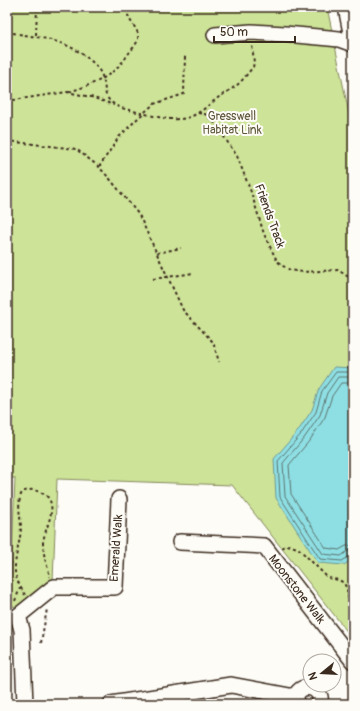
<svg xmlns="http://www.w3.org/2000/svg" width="360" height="711" font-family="Pangolin,sans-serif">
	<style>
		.green { fill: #cde398; stroke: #84865b }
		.water { fill: #8edfe4; stroke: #6d9795 }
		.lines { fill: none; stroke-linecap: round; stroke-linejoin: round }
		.shore { stroke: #5c726d; stroke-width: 1 }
		.minor-casing { stroke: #3b2a1e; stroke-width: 18 }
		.path { stroke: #3b2a1e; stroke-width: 2; stroke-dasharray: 3 3; stroke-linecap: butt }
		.minor { stroke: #fdfcf7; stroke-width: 15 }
		.labels { text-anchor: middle; stroke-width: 4; stroke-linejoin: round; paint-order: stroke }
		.park-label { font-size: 12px; fill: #60583c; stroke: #fdfcf7 }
		.street-label { font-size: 12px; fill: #3b2a1e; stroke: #fdfcf7 }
	</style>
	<rect width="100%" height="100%" fill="#fdfcf7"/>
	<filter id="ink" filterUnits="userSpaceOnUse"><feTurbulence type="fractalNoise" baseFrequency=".025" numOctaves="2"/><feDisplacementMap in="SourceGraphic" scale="8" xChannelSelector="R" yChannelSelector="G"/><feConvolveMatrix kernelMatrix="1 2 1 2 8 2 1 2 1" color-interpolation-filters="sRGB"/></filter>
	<g filter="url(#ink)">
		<path class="green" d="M7 7H327L353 133V639L232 485 57 479 53 582 24 607 10 606 15 478H7Z"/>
		<path class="water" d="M334 367 353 368V559L344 565 318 563 276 498 274 459 298 431 312 410 319 389Z"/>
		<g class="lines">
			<path class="shore" d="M353 372H336L322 391 316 412 301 434 278 461 280 497 320 559 342 561 350 556H353
				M353 377H338L327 393 320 415 305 437 283 463 285 496 323 554 341 556 348 551H353
				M353 383H341L332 396 325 417 310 440 289 465 291 494 326 548 339 550 346 546 353 545"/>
			<defs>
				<path id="minor" d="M346 7 353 43
					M215 35 251 32 285 34 329 38 339 39 353 44
					M180 542 264 546 353 661
					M18 616 54 587H115L119 499
					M18 616 22 630 25 704
					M111 704 231 685 295 697
					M295 704C293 681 324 683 320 704"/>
			</defs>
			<use href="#minor" class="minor-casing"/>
			<path class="path" d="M7 32C33 37 60 38 82 54 91 60 100 68 103 79 106 87 103 94 110 101 118 109 131 110 141 113 154 116 167 120 180 119 196 118 207 106 219 97 225 93 231 90 237 85 243 80 248 73 253 67L254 63 252 44
				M36 35 37 7
				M69 92C96 83 112 78 129 53 132 49 138 43 138 38 140 28 126 22 127 7
				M7 101 67 92 91 97 114 105
				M198 113 205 114 214 122 237 156 251 192 264 234 277 261 283 266 290 270 303 272 338 270 353 280
				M7 141 76 149 98 166 110 179 139 215 183 310 213 342 219 362
				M99 167 119 137 139 117 154 104 184 94 185 56
				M157 253 181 248
				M153 279 194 273
				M282 548 287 545 298 548 328 578 339 580 344 583 347 589 349 603 353 613
				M25 595C21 588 16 580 15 572 14 557 21 541 21 526 20 514 17 503 22 492 30 489 34 489 42 493 62 503 44 528 43 543 43 555 47 565 50 577
				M15 601 20 588
				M41 643 47 609"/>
			<use href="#minor" class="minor"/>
		</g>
	</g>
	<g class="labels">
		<g class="park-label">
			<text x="232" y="120">Gresswell<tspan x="232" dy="14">Habitat Link</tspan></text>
		</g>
		<g class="street-label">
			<text transform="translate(270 216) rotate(70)" y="4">Friends Track</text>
			<text transform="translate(116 548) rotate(-86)" y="4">Emerald Walk</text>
			<text transform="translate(297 589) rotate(52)" y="4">Moonstone Walk</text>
		</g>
	</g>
	<rect width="360" height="711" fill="none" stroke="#fdfcf7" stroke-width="24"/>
	<rect x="12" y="12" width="336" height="687" fill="none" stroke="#3b2a1e" stroke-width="1.5" filter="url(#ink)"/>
	<g transform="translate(322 673) rotate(252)"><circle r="19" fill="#fdfcf7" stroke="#afa8a0"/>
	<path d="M0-3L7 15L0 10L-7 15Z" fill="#3b2a1e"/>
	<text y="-6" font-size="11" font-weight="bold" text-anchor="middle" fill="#3b2a1e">N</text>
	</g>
	<path d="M214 36v6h81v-6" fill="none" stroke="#3b2a1e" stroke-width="2"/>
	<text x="220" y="36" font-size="12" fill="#3b2a1e" stroke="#fdfcf7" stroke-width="3" paint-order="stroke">50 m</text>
</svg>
